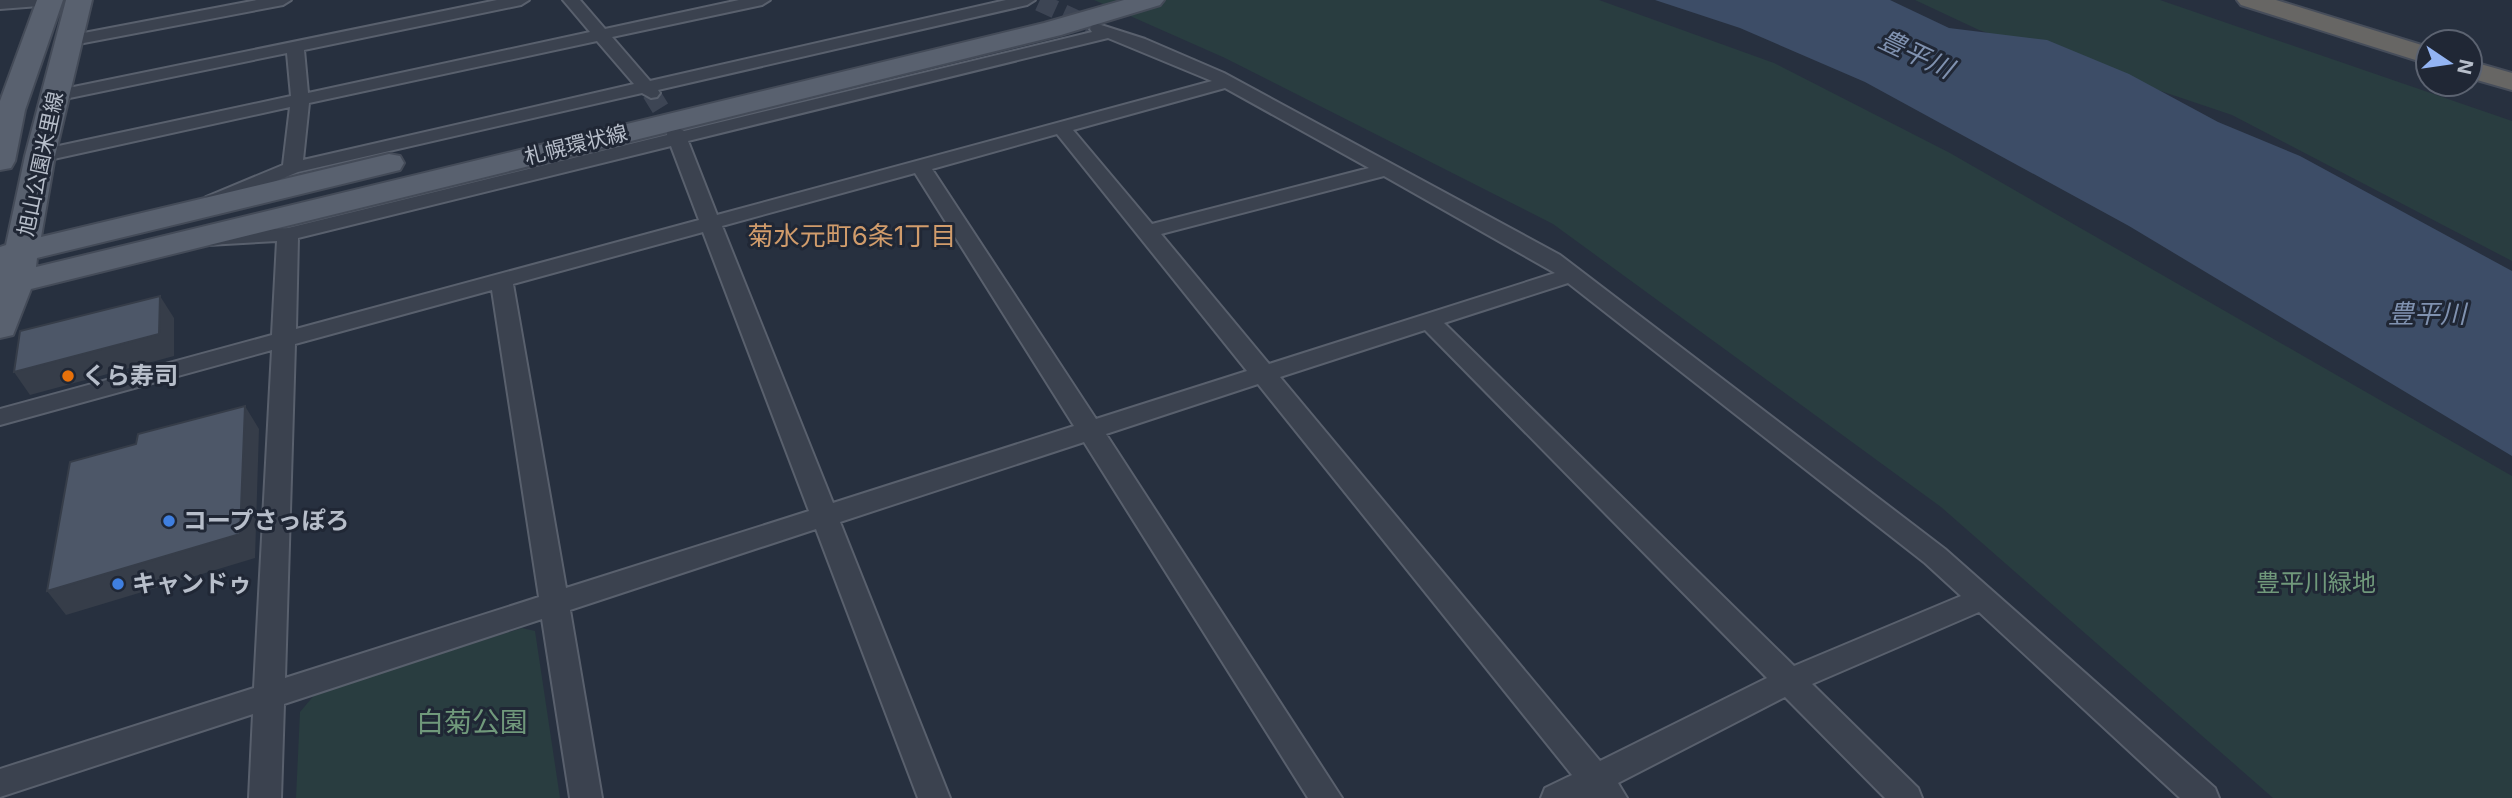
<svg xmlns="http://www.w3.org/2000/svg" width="2512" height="798" font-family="Inter,'Noto Sans JP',sans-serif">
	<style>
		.green { fill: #293d40 }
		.water { fill: #3d4d67 }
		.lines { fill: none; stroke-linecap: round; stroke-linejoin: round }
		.minor-tunnel { stroke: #3d4554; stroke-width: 18; stroke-dasharray: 18 9; stroke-linecap: butt }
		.minor-casing { stroke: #59606d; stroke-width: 4 }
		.primary-casing { stroke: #444b58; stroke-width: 4 }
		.trunk-casing { stroke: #464d5a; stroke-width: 4 }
		.minor { fill: #3b424f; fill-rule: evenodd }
		.primary { fill: #59616f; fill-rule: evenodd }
		.trunk { fill: #676664; fill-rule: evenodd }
		.shaded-wall { fill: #363d49 }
		.building { fill: #4d5768; stroke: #363d49; stroke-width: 2 }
		.food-dot { fill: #e8710a; stroke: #202735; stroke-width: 2.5 }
		.shop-dot { fill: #3f7fe0; stroke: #202735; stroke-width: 2.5 }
		.labels { text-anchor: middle; stroke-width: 6; stroke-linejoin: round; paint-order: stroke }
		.far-street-label { font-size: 21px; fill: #b7beca; stroke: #202735 }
		.poi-label { font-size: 24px; font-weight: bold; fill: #b7beca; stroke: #202735; text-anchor: start }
		.park-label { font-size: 24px; fill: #70997b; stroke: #202735 }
		.water-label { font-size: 26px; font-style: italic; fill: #8092b0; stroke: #202735 }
		.neighbourhood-label { font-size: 26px; fill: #d19c6b; stroke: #202735 }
		.near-park-label { font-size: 28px; fill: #70997b; stroke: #202735 }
	</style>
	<rect width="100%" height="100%" fill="#27303f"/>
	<path class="green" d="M1094 0H1599L1774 63 1950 153 2512 476V798H2273L1941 507 1553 224 1225 58Z
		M1915 0H2160L2512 121V261L2232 115 1979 30Z
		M522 628 535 631 560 798H296L300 712 316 693Z"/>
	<path class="water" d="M1655 0H1890L1949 28 2047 40 2129 74 2218 122 2300 156 2512 271V456L2129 226 1865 82 1740 28Z"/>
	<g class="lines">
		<path class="minor-tunnel" d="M1039 2 1098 29
			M651 93 675 132"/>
		<defs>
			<path id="minor" d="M0 0H60L52 5 0 9Z
				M257 0H291L283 5 68 46 60 41 68 36Z
				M497 0H529L521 5 304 50 308 93 590 32 563 0H580L605 29 739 0H770L762 5 612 37 650 81 1006 0H1035L1027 5 658 90 660 93 657 97 651 98 642 93 298 172 213 207 206 205 203 201 206 197 283 165 290 107 40 162 30 156 40 150 291 96 287 53 55 101 46 96 49 92ZM597 41 634 84 303 160 309 103Z
				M1098 24 1145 39 1224 73 1560 255 1945 549 2215 788 2219 798H2180L1979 612 1812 684 1918 788 1922 798H1885L1785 697 1618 783 1627 798H1541L1545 788 1572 775 1258 384 1106 434 1342 798H1308L1084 442 840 522 950 798H918L816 529 570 610 602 798H570L542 619 284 704 281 798H249L253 714 0 797V769L254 688 272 350 0 425V409L272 335 277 241 208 245 201 243 197 239 201 235 288 228 667 135 668 128 675 126 684 131 1092 32 1090 29 1092 25ZM1108 38 1212 81 717 215 688 141ZM1225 88 1369 168 1152 224 1073 130ZM1057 134 1247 371 1096 419 932 169ZM671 146 699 220 296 329 298 238ZM915 173 1074 426 833 503 722 226ZM1384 176 1555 273 1269 364 1161 234ZM703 232 809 511 566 588 513 284ZM1568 283 1925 563 1961 596 1794 666 1444 323ZM492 290 539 597 285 678 295 344ZM1425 330 1767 678 1600 761 1280 377Z"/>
			<path id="primary" d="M37 0H63L25 110 15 161 11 168 0 170V101Z
				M66 0H92L55 156 41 237 389 154 400 156 404 163 400 170 37 258 36 267 1044 23 1124 0H1164L1160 5 1061 35 31 289 13 335 0 338V247L6 245 25 156Z"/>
			<path id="trunk" d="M2237 0H2276L2428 47V64L2241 5Z
				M2470 61 2512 73V90L2470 78Z"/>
		</defs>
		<use href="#minor" class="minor-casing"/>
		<use href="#primary" class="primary-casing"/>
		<use href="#trunk" class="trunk-casing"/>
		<use href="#minor" class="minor"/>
		<use href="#primary" class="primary"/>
		<use href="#trunk" class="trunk"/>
	</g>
	<path class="shaded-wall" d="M160 296 174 318V356L30 395 14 372Z
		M245 406 259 429 255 558 66 615 47 591Z"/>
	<path class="building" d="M160 296 159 334 14 372 20 331Z
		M245 406 240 534 47 591 70 462 136 444 138 434Z"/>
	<circle class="food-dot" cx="68" cy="376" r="7"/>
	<g class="shop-dot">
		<circle cx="169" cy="521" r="7"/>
		<circle cx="118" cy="584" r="7"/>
	</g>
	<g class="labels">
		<g class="far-street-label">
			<text transform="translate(576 145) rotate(-14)" y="7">札幌環状線</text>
			<text transform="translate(41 164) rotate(-78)" y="7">旭山公園米里線</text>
		</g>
		<g class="poi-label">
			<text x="82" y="384">くら寿司</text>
			<text x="183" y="529">コープさっぽろ</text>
			<text x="132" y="592">キャンドゥ</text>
		</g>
		<g class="park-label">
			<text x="2316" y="591">豊平川緑地</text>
		</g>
		<g class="water-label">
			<text transform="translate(1916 54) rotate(25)" y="9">豊平川</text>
			<text x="2427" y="323">豊平川</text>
		</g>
		<g class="neighbourhood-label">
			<text x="852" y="245">菊水元町6条1丁目</text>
		</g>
		<g class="near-park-label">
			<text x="472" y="732">白菊公園</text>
		</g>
	</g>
	<g transform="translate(2449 63) rotate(103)"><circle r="33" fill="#202735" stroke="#5c6371" stroke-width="2"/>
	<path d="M0-5L12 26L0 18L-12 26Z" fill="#93b4f3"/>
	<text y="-10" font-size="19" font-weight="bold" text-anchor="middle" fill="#b7beca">N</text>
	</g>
</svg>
